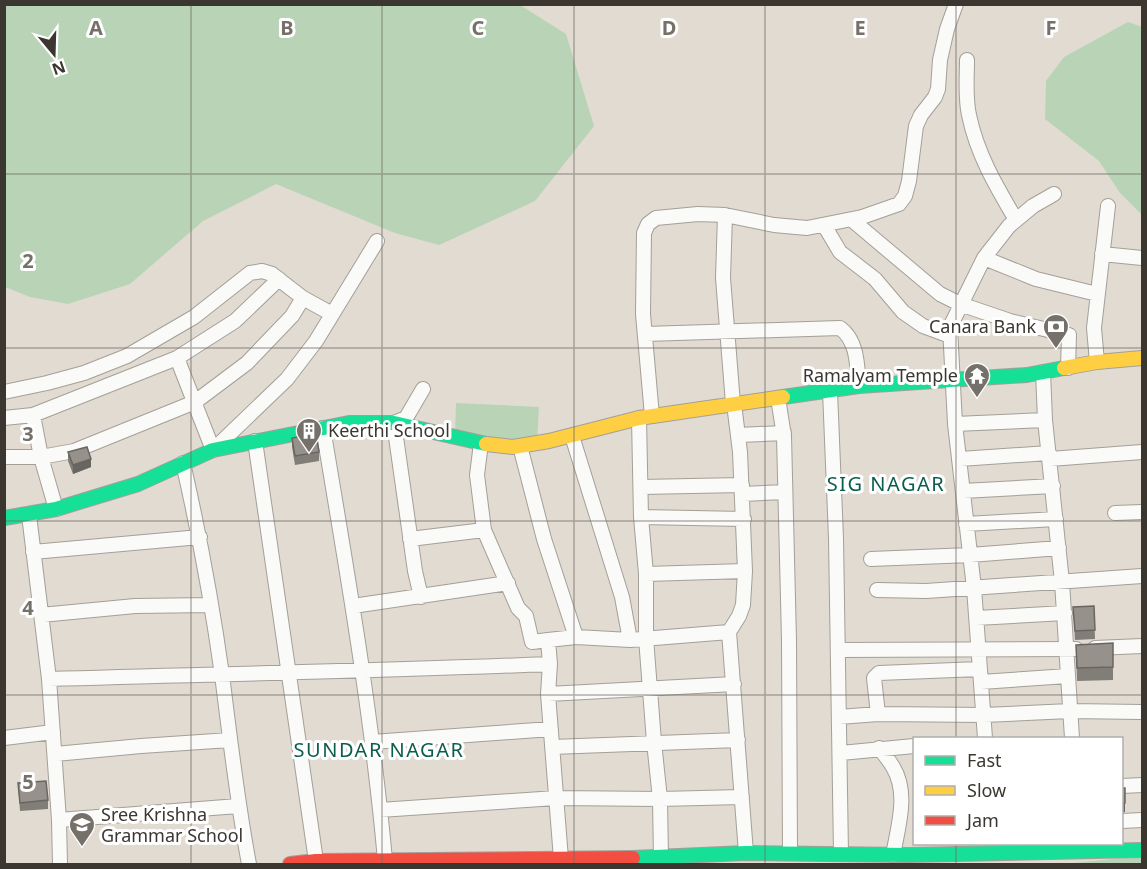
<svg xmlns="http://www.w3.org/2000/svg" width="1147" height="869" font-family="'Noto Sans',sans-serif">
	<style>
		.green { fill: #b8d3b5 }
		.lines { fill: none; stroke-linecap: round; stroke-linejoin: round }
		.street-casing { stroke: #a49f98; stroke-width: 16 }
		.fast-casing { stroke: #a49f98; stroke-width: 16 }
		.slow-casing { stroke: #a49f98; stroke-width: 16 }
		.jam-casing { stroke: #a49f98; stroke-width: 16 }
		.street { stroke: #fafaf8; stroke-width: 14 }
		.fast { stroke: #16e098; stroke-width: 14 }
		.slow { stroke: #ffcf43; stroke-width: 14 }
		.jam { stroke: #f24e42; stroke-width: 14 }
		.wall { fill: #817d77 }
		.shaded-wall { fill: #696661 }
		.building { fill: #96918a; stroke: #696661; stroke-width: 1.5 }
		.grid { fill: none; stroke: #757069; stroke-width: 1.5; stroke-opacity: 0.55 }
		.labels { text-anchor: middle; stroke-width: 6; stroke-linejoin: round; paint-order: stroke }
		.poi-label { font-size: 18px; fill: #3b3730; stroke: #fff; text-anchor: end }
		.neighbourhood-label { font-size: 20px; letter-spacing: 1.5px; fill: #0b5e4a; stroke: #fff }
		.grid-label { font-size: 20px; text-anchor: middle; font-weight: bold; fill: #757069; stroke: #fff; stroke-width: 6; stroke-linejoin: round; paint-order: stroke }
	</style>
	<rect width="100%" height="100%" fill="#e1dbd2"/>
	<path class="green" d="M4 5H520L566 34 594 126 535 201 439 245 395 233 276 184 203 221 130 284 68 304 30 297 5 287Z
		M1128 22 1142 27V215L1120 193 1099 161 1045 119 1046 81 1064 57Z
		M456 403 539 407 537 441 455 437Z
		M1142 856V864H1065Z"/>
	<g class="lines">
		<defs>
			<path id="street" d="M967 60C967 78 965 97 969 115 977 154 996 186 1016 220
				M725 215 723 278 733 404
				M852 220 940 294 960 304 1010 321 1069 335 1068 368
				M824 225 840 252 875 279 903 312 923 326 950 336
				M1102 254 1142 258
				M984 258 1036 279 1097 294
				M645 334 840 328C858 341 857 366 859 386
				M177 358 213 450 287 379 316 341 377 241
				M1097 362 1094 328 1108 206
				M1043 372 1045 420 1062 582 1072 738
				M830 391 836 538 841 854
				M4 392 47 383 84 373 127 356 194 317 250 273 262 271 272 274 303 298 332 314
				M778 398 784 436 789 640 790 853
				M734 404 740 452 745 571 743 605 739 616 729 632 746 853
				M33 415 41 457 56 509
				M652 416 643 314 644 233 648 224 656 218 698 214 725 215 774 225 807 228 862 217 899 204 905 196 909 181 916 126 921 115 935 97 938 89 940 60 947 29 956 4
				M4 418 33 415 177 358 235 321 279 279
				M639 418 641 517 646 574V638L654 742 660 799 661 858
				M955 424 1045 420
				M323 428C347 571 372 715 385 860
				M738 435 784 433
				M572 436 622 597 630 640
				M255 441 316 861
				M481 443 477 475 484 530 518 608 526 616 532 642 548 640
				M520 446 544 539 576 637
				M4 457H41L74 451 195 402 247 363 292 316 303 298
				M960 459 1049 453
				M1050 459 1142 452
				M183 463C199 533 212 603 222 675 230 738 237 801 249 864
				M641 487 742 485
				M963 491 1053 486
				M743 494 785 492
				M1115 513 1142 512
				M29 515 49 679 59 820 60 864
				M641 517 744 519
				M966 524 1056 519
				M410 539 484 530
				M33 552 200 537
				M871 559 970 555 1059 548
				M646 574 745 571
				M877 590 926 591 1142 576
				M421 597 415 571 394 423 406 418 423 389
				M353 606 508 583
				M41 615 135 606 211 605
				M976 618 1065 613
				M1095 648 1142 646
				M838 650 1076 649
				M49 679C216 674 383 671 550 664
				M981 682 1068 676
				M548 694 734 684
				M878 714 874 678 879 673 980 669
				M839 717 878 714 984 715 1070 711 1142 712
				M4 738 53 732
				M985 738 974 588 955 424 950 327 984 258 1009 226 1033 206 1054 194
				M372 742 551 729
				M552 747 738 740
				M879 748C884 754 889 760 893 767 909 793 898 827 893 855
				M841 753 914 746
				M55 754 141 746 230 740
				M1122 786 1142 785
				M380 810 556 798 660 799 742 797
				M59 820 238 806
				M1122 821 1142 820
				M561 859 548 694 550 664 548 640 576 637 630 640 729 632"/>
			<path id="fast" d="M783 397 859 386 1027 375 1064 368
				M4 518 56 509 138 484 213 450 349 423H394L486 444
				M633 858 746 853 908 855 1142 850"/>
			<path id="slow" d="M1064 368 1097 362 1142 358
				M486 444 513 447 549 441 639 418 783 397"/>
			<path id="jam" d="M290 864 316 861 633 858"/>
		</defs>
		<use href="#street" class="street-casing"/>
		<use href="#fast" class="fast-casing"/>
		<use href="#slow" class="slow-casing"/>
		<use href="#jam" class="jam-casing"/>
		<use href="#street" class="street"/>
		<use href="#fast" class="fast"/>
		<use href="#slow" class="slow"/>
		<use href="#jam" class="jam"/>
	</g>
	<path class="wall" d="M292 438 319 452V461L295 465 292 447Z
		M68 452 91 467 73 474 68 461Z
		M1094 606 1095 639 1075 640 1073 607Z
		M1113 643V680L1077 681 1076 645Z
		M18 783 48 800V809L20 811Z"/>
	<path class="shaded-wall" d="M91 459V467L73 474V465Z
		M1125 788V812L1122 813V804Z"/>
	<path class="building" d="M316 434 319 452 295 456 292 438Z
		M87 447 91 459 73 465 68 452Z
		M1094 606 1095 630 1075 631 1073 607Z
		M1113 643V667L1077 668 1076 645Z
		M46 781 48 800 20 803 18 783Z
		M1122 788H1125V803L1122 804Z"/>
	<path class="grid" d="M191 4V864M382 4V864M574 4V864M765 4V864M956 4V738M4 174H1142M4 348H1142M4 521H1142M4 695H1142M956 844V864"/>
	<defs>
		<symbol id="bank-pin" viewBox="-11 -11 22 30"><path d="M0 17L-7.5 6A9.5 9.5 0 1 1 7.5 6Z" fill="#757069" stroke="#fff"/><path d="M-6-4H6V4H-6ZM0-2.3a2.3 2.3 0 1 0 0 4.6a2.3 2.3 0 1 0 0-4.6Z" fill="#fff"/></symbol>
		<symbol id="temple-pin" viewBox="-11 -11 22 30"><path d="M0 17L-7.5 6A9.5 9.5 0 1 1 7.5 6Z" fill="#757069" stroke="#fff"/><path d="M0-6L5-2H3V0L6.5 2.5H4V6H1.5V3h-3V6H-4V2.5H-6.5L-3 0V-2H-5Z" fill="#fff"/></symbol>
		<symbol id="building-pin" viewBox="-11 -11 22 30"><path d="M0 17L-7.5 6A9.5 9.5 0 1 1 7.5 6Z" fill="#757069" stroke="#fff"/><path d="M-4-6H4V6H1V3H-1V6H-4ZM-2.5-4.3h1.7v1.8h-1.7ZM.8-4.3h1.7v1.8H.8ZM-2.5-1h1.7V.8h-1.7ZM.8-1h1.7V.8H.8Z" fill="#fff"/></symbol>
		<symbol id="school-pin" viewBox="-11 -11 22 30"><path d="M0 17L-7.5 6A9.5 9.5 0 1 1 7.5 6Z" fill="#757069" stroke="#fff"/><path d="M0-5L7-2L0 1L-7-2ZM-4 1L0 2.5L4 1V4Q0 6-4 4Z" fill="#fff"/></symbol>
	</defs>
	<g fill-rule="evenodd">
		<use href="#bank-pin" x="1041" y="312" width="30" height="40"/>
		<use href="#temple-pin" x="962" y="361" width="30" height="40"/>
		<use href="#building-pin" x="294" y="416" width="30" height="40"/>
		<use href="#school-pin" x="67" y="810" width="30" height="40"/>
	</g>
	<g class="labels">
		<g class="poi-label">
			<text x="1036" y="333">Canara Bank</text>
			<text x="958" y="382">Ramalyam Temple</text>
			<text x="328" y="437" text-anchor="start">Keerthi School</text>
			<text x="101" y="821" text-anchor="start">Sree Krishna<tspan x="101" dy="21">Grammar School</tspan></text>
		</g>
		<g class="neighbourhood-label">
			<text x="886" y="491">SIG NAGAR</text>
			<text x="379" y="757">SUNDAR NAGAR</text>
		</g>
	</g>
	<g class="grid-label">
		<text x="96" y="35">A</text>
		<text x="287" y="35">B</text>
		<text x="478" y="35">C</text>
		<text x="669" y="35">D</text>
		<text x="860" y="35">E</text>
		<text x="1051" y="35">F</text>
		<text x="28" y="268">2</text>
		<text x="28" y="441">3</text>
		<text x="28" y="615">4</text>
		<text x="28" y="789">5</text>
	</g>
	<rect width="1147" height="869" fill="none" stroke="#3b3730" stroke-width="12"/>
	<rect x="913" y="737" width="210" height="108" fill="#ffffff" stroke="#b1afac" stroke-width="1.5"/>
	<rect x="925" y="756" width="30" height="9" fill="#16e098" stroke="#b1afac" stroke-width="1.5"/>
	<text x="967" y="767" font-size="18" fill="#3b3730">Fast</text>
	<rect x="925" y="786" width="30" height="9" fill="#ffcf43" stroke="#b1afac" stroke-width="1.5"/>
	<text x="967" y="797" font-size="18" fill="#3b3730">Slow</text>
	<rect x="925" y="816" width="30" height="9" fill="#f24e42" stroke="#b1afac" stroke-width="1.5"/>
	<text x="967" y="827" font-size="18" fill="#3b3730">Jam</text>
	<g transform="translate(54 54) rotate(161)" stroke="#ffffff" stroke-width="4.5" paint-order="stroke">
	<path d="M0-4.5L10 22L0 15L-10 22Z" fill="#3b3730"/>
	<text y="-9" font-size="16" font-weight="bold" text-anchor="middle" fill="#3b3730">N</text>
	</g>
</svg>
